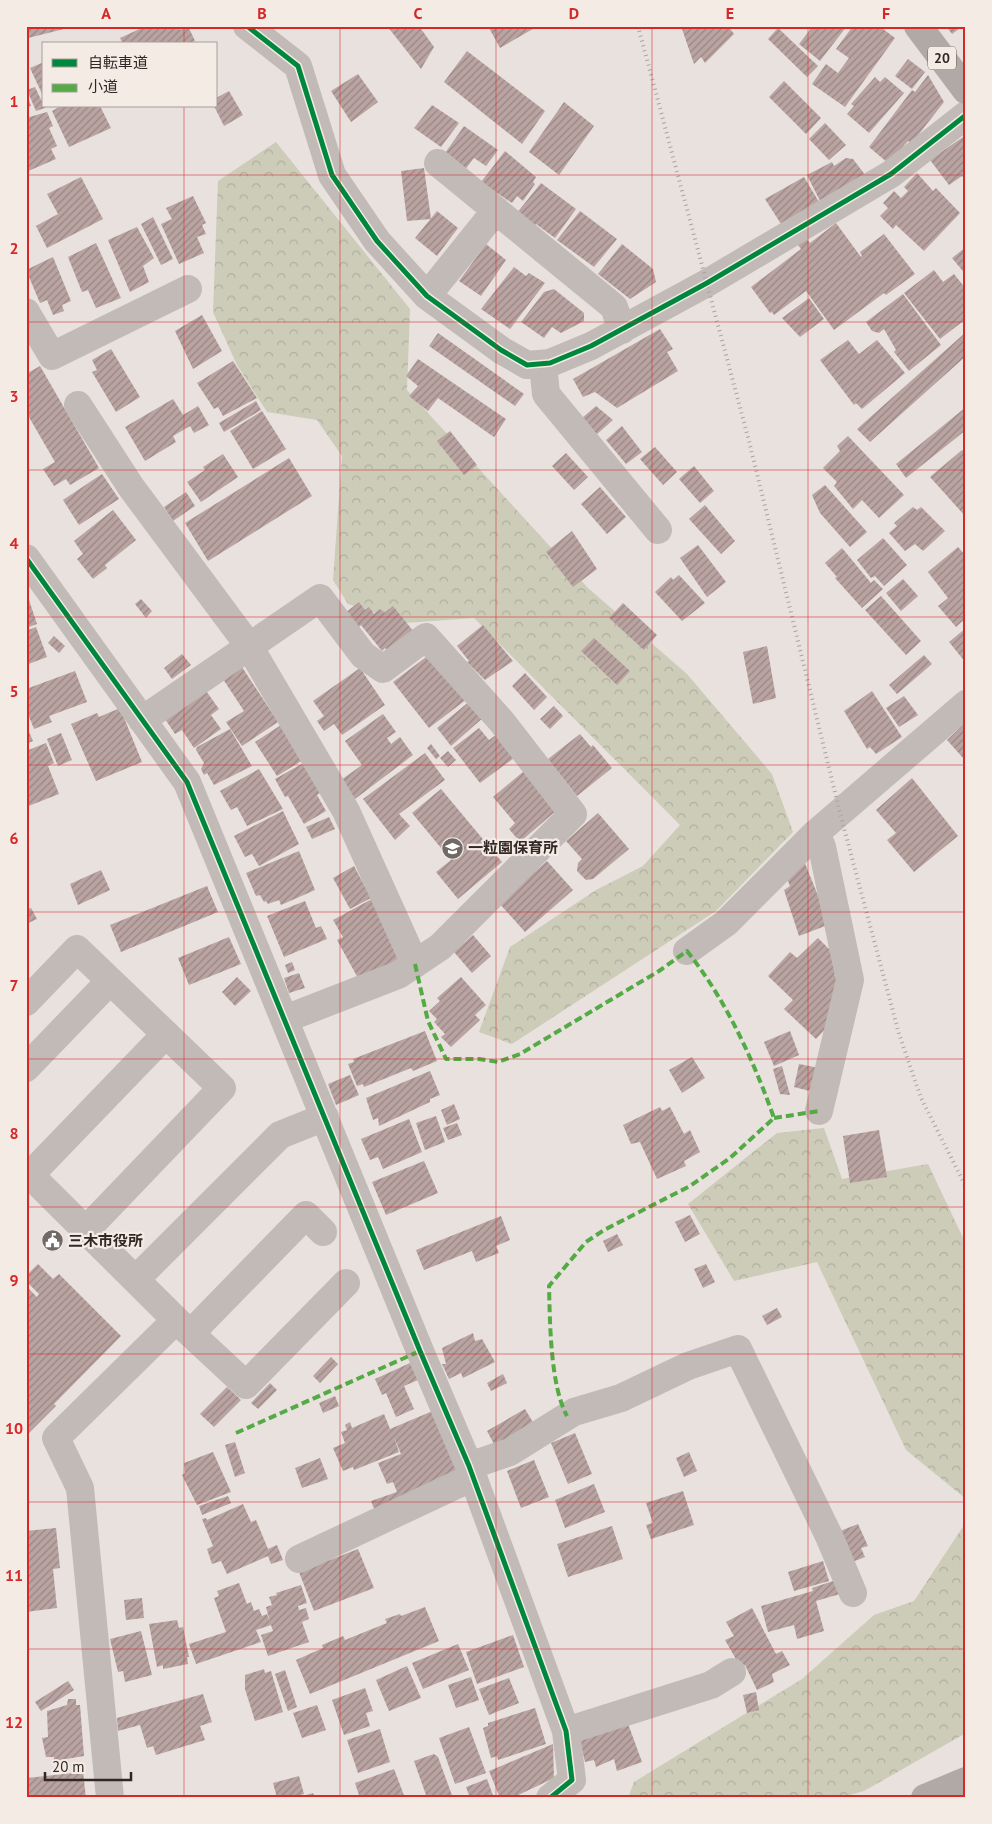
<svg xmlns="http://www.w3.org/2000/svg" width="992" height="1824" font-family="'PT Sans','Noto Sans JP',sans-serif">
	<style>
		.forest { fill: url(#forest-crowns) }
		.building { fill: url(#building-hatch) }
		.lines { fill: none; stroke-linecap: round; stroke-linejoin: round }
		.minor { stroke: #c1bab7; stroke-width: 28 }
		.major { stroke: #b0a9a6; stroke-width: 28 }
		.rail { stroke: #a9a3a1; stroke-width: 4; stroke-dasharray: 1 4; stroke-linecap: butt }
		.quiet { stroke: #54aa44; stroke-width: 4; stroke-dasharray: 8 4; stroke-linecap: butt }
		.cycleway-casing { stroke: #f5ebe5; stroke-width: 8 }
		.cycleway { stroke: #00873e; stroke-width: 5 }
		.grid { fill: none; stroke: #d62828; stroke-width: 1; stroke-opacity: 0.55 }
		.labels { text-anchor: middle; stroke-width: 4.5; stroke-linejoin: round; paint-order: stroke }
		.shield { fill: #f5ebe5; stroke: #6c625f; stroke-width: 1 }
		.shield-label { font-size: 14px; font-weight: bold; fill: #312826 }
		.poi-label { font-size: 15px; font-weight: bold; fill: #312826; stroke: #f5ebe5; text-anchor: start }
		.neatline { fill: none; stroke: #d62828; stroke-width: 2 }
		.grid-label { font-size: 16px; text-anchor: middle; font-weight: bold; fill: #d62828 }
	</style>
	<defs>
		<pattern id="forest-crowns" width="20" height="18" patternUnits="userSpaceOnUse" patternTransform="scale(1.25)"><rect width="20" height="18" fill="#ccccb9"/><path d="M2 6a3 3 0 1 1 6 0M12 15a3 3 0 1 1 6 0" fill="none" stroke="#b0af9f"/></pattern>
		<pattern id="building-hatch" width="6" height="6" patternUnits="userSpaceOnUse" patternTransform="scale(1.25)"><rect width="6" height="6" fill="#baa4a2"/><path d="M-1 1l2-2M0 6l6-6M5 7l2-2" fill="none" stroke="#988684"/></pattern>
	</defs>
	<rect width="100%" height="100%" fill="#e8e1de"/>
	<path class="forest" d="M276 142 410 309 407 390 588 588 687 674 772 774 793 832 716 911 512 1044 479 1032 510 947 596 890 643 866 680 825 474 618 405 623 348 604 333 580 342 456 317 420 267 412 237 365 213 312 218 181Z
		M824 1128 842 1179 928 1164 966 1244V1499L906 1450 817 1262 734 1281 688 1204 777 1133Z
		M966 1522V1733L864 1791 839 1798H628L634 1782 802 1679 874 1615 914 1601Z"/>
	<path class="building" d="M26 26H68V28L28 38Z
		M146 26H178L180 30 188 26 195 41 188 44H123L120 38Z
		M387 26H419L434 47 421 69Z
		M488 26H538L500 48Z
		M685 26H728L734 34 705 63 701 57 694 64 682 29Z
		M813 26H847L820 61 799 44Z
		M853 26H879L895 38 845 107 812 84 826 64 838 73 849 58 836 49Z
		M946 26H963L952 34Z
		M778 28 818 66 807 77 768 39Z
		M467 51 545 111 522 144 444 82Z
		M908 59 925 72 912 89 895 76Z
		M44 62V98L30 68Z
		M358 74 378 102 351 122 331 91Z
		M928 75 944 102 912 143 908 141 888 163 869 147 912 90 915 92Z
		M875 77 880 82 885 77 904 93 869 133 847 114 854 106 851 104Z
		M784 81 821 118 806 134 769 97Z
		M35 87 45 108 36 111 27 90Z
		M229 91 243 115 224 126 214 106H216V98Z
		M26 92 31 106 26 107Z
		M564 102 594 126 559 175 529 152Z
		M432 105 459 123 441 147 414 128Z
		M61 106H100L111 128 69 147 52 111Z
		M47 112 53 126 49 128 57 146 51 149 56 159 26 172V118Z
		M825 123 846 145 829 160 809 139Z
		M464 126 498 150 486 166 474 158 464 171 443 156Z
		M963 137 966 141V180L962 176 949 185 930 160Z
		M505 151 536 177 533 182 535 184 523 201 517 196 512 203 481 182Z
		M846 158 853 159 866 176 820 201 807 175 832 162 834 166Z
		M424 168 431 219 407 221 401 171Z
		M917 173 933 191 936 188 960 213 924 251 896 225 893 229 880 216 888 208 883 203 894 191 901 198 908 191 904 187Z
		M81 177 103 219 47 248 36 226 58 214 47 194Z
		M804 177 819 202 781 224 765 199Z
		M541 183 576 209 555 238 536 224 533 227 516 214Z
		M193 196 206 223 202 225 206 234 197 237 204 253 179 264 161 224 172 219 166 208Z
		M437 211 458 228 437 256 415 238Z
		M580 211 617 239 594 267 557 240Z
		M153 217 173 259 161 265 141 224Z
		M836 223 861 257 862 256 860 252 884 234 915 274 886 295 884 293 834 330 806 291 774 315 772 312 770 313 751 287 801 249 798 245 806 238 810 243Z
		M137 227 154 258 143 266 149 282 130 292 108 240Z
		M96 243 121 298 96 308 88 290 82 292 68 257Z
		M486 244 506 260 481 296 459 281Z
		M622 244 653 269 656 282 630 299 598 274Z
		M966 247V275L952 258Z
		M53 257 71 301 62 305 64 311 53 315 47 300 40 303 26 270Z
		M514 267 526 276 529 273 545 283 510 329 481 309Z
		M934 270 943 282 954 274 966 289V319L940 339 904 293Z
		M554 289 584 313V321L561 333 552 327 544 338 521 322 544 292Z
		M903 294 941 345 909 371 894 352 896 350 884 329 879 333 872 331 866 322Z
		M809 298 824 319 800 337 782 318Z
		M202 315 222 351 193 369 175 331Z
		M660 329 673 349 667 352 678 371 617 408 595 392 583 397 573 379Z
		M966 332V356L870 442 857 429Z
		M438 333 524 394 515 406 429 346Z
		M848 340 859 354 877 340 905 373 862 409 856 403 854 405 820 360Z
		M111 349 140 397 116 412 92 372 97 370 92 360Z
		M418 359 506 419 494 437 438 398 428 411 409 396 418 386 406 376Z
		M233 361 257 398 223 416 218 407 214 409 197 383Z
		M40 366 99 468 70 485 66 479 54 486 43 469 55 462 26 412V374Z
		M173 399 183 415 198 406 209 425 194 433 190 426 173 436 176 442 145 461 125 427Z
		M256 401 261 410 224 432 219 423Z
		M596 406 613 420 596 435 582 418Z
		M966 407V430L906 478 896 464Z
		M262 411 286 449 253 469 230 431Z
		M622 426 642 452 626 464 606 440Z
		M450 431 477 465 464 475 437 441Z
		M848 436 904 495 879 518 862 500 853 509 834 486 837 482 823 468 840 451 837 446Z
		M655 447 677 472 663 485 640 459Z
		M962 450 966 453V517L930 477Z
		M566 453 588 477 574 490 552 466Z
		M223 454 238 477 201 502 187 482 205 470 203 467Z
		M289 458 312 496 208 561 185 523Z
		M694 466 714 491 700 503 679 479Z
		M102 474 119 499 79 525 63 500Z
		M825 485 867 532 850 547 820 513 812 495Z
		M600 487 626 517 607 534 581 504Z
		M186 492 195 506 173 521 164 507Z
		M705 505 735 541 721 554 689 519Z
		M913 507 917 510 921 507 945 531 923 551 915 544 905 551 889 533 897 526 894 523Z
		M113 510 136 540 105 565 107 568 93 579 77 559 83 554 74 541Z
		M572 531 597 569 573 587 546 552Z
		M883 538 907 565 884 586 875 576 871 578 857 560Z
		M698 545 726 582 707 597 680 558Z
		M958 547 966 556V618L956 627 938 606 948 598 928 572Z
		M842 548 871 583 874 580 883 589 862 608 835 578 837 577 825 563Z
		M679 575 705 603 682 621 655 592 671 577 673 580Z
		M903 579 918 596 901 611 886 593Z
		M881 596 921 641 906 655 865 610Z
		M28 597 37 624 26 628V598Z
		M141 599 152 611 146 618 135 604Z
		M359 602 365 610 369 607 374 614 380 609 384 613 393 606 414 632 387 650 385 648 382 651 361 625 358 628 345 613Z
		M623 603 657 635 644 650 609 618Z
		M483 625 513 661 485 680 467 662 469 661 457 646Z
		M36 627 47 657 26 665V631Z
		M966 628V663L949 642Z
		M54 636 65 646 59 653 48 643Z
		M594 638 630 671 617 685 581 651Z
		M767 646 776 698 753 704 743 652Z
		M182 654 191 665 172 679 164 668Z
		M430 654 467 699 429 728 393 682Z
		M924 655 932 664 897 694 889 685Z
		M242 667 278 722 242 746 226 722 244 711 223 679Z
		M360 668 385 705 342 735 334 724 324 731 317 721 324 716 313 701Z
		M75 671 87 702 49 716 52 722 34 729 26 709V689Z
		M525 673 547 697 534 710 512 686Z
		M204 688 219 709 211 715 221 729 194 748 182 730 175 734 163 716Z
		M872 691 902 737 876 754 870 747 867 749 844 711Z
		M904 696 918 715 899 727 886 708Z
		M470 701 484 717 451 746 437 728Z
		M554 706 563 716 550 729 540 719Z
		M120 708 142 762 96 781 71 724 97 713 99 717Z
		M383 714 396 732 387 738 391 744 400 737 413 755 355 799 341 780 362 765 345 741Z
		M966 722V756L963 758 947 740Z
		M26 725 33 741 26 744Z
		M281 725 303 760 277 776 255 742Z
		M479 728 489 740 497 734 514 758 480 783 453 748Z
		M230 729 252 766 214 785 207 773 204 775 201 769 204 763 196 750 197 747Z
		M61 733 72 760 58 766 47 739Z
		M580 734 591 747 593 745 612 768 577 796 548 759Z
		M46 743 54 763 48 766 59 794 26 807V751Z
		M431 744 440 756 436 759 427 748Z
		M448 751 456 760 448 767 440 758Z
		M425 753 445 780 399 814 410 826 395 840 363 799Z
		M307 761 323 791 317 795 326 811 304 824 288 796 285 797 275 779Z
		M259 769 283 809 247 826 237 807 231 810 220 791Z
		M524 771 557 810 520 842 509 829 515 823 493 797Z
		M912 778 958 836 914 872 887 840 896 833 876 810Z
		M441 789 502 862 458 899 436 872 451 860 412 813Z
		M283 811 299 844 259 866 252 854 245 857 234 836Z
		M598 813 629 849 593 879 586 880 577 871 578 863 582 859 566 841Z
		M329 817 335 829 312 839 306 827Z
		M299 851 315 890 281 905 279 900 268 904 266 901 264 902 260 895 256 896 246 873Z
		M802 856 825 913 833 923 799 936 784 890 790 886 785 874Z
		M547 861 573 890 525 932 499 903Z
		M354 866 371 898 350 909 333 878Z
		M101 870 110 890 78 905 70 884Z
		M207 886 218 912 121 952 110 925Z
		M370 900H373L400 953 396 955 399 961 359 980 337 940 343 937 333 920Z
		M305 901 316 928 321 926 327 939 284 957 267 916Z
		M31 908 37 919 26 924V910Z
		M473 935 491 956 472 973 454 952Z
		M229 937 241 964 189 985 178 958Z
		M818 938 844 964 834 975 841 981 831 1023 816 1039 784 1009 793 1000 768 976 790 952 797 958Z
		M292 962 295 970 288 973 285 965Z
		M299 973 305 988 289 993 284 978Z
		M237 977 251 991 235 1006 222 992Z
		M461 977 486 1005 475 1015 480 1020 451 1047 441 1037 445 1034 434 1022 437 1019 429 1011 440 1001 437 998Z
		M425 1031 437 1061 413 1071 411 1068 364 1087 363 1084 357 1086 348 1064 354 1062 353 1059Z
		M790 1031 799 1055 774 1066 764 1042Z
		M692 1057 705 1078 682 1093 669 1070Z
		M799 1064 819 1068 814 1092 794 1087Z
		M782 1066 790 1095 780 1094 773 1069Z
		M430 1071 440 1095 430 1099V1102L379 1126 378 1118 373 1120 366 1098Z
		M350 1075 359 1095 336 1105 328 1084Z
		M454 1104 460 1119 447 1125 441 1110Z
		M660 1107 662 1111 670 1107 684 1134 690 1130 700 1152 684 1161 686 1166 657 1179 640 1142 631 1144 623 1125Z
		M436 1116 445 1142 425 1150 416 1123Z
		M409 1119 422 1152 383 1169 378 1157 370 1160 361 1139Z
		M457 1123 462 1135 448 1140 443 1128Z
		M879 1130 887 1177 850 1183 843 1136Z
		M424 1161 438 1193 386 1215 372 1182Z
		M690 1215 700 1234 685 1242 675 1222Z
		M501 1216 510 1240 496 1246 499 1253 476 1262 472 1251 424 1270 416 1250Z
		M617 1234 623 1245 608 1252 603 1241Z
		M38 1264 53 1279 59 1274 121 1336 54 1404 56 1406 26 1436V1286L37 1297 39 1294 26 1281V1276Z
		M706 1264 715 1282 703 1288 694 1269Z
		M777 1308 782 1317 767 1325 762 1316Z
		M473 1333 475 1341 482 1339 495 1362 463 1378 461 1373 449 1379 442 1364H446L442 1348Z
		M331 1357 338 1364 320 1383 313 1376Z
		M410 1363 418 1380 404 1386 414 1409 396 1417 386 1393 382 1395 375 1379Z
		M503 1374 507 1383 491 1391 487 1383Z
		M270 1383 277 1390 258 1409 251 1403Z
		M227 1387 241 1400 214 1427 200 1414Z
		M335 1396 339 1406 323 1413 319 1403Z
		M525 1409 534 1424 495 1446 487 1431Z
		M435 1410 461 1473 377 1516 371 1501 397 1492 393 1482 387 1484 378 1463 401 1454 394 1437 399 1452 354 1470 353 1467 343 1471 333 1448 345 1443 341 1432 347 1430 345 1425 350 1422 352 1428 384 1414 390 1429Z
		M575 1433 592 1474 568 1484 551 1443Z
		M235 1442 245 1473 235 1477 225 1445Z
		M213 1452 231 1492 197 1505 182 1475 185 1473 184 1463Z
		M689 1452 697 1471 684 1477 676 1458Z
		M320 1458 328 1479 302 1488 295 1468Z
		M534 1460 549 1497 521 1508 507 1471Z
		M594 1484 605 1512 565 1528 555 1500Z
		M683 1491 694 1525 651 1539 646 1525 653 1523 646 1503Z
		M228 1496 231 1503 202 1515 199 1506Z
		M243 1504 251 1522 256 1520 268 1549 277 1545 283 1560 271 1564 268 1556 227 1574 221 1561 212 1564 207 1549 213 1546 202 1519 206 1518 207 1520Z
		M858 1524 868 1546 861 1548 865 1557 850 1563 840 1531Z
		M612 1526 623 1559 568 1577 557 1544Z
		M56 1528 60 1568 53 1569 57 1608 26 1612V1531Z
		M358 1549 374 1588 314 1611 299 1572Z
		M823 1561 829 1581 794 1591 788 1572Z
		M836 1580 840 1594 816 1601 824 1631 797 1639 794 1625 768 1632 761 1606 813 1591 812 1588Z
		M239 1583 247 1604 251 1602 254 1611 259 1609 262 1616 267 1614 270 1622 266 1607 272 1605 269 1597 277 1595 276 1593 301 1585 307 1603 298 1606 299 1610 306 1608 309 1619 302 1622 309 1642 268 1656 261 1635 273 1631 271 1625 256 1630 261 1642 196 1664 189 1644 226 1632 214 1598 219 1596 217 1591Z
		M142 1598 144 1618 126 1620 124 1600Z
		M425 1607 439 1641 310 1694 296 1660 323 1648 322 1645 343 1636 345 1640 387 1623 385 1619 400 1614 401 1616Z
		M752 1608 776 1654 782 1651 790 1665 772 1674 774 1682 757 1690 745 1665 741 1668 725 1640 734 1636 726 1622Z
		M177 1620 179 1628 183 1627 189 1657H187L188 1664 163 1669V1665L157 1667 149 1624Z
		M141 1631 152 1675 125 1682 123 1671 118 1672 110 1639Z
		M513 1635 524 1667 477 1684 466 1652Z
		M458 1644 469 1670 423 1689 412 1663Z
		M407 1666 421 1698 389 1711 376 1680Z
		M264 1669 265 1673 271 1671 283 1712 255 1721 245 1689V1675Z
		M285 1670 297 1707 288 1711 275 1674Z
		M471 1677 479 1700 456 1708 448 1685Z
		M509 1678 519 1703 489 1715 479 1689Z
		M68 1681 74 1690 41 1711 35 1702Z
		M365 1688 373 1711 366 1713 370 1726 344 1735 332 1700Z
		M756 1692 759 1710 747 1713 743 1695Z
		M203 1694 212 1722 200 1726 205 1740 156 1755 153 1746 147 1748 140 1725 118 1731 117 1718Z
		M68 1699H76V1705H80L84 1756 54 1761V1757H46L42 1738 48 1737 47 1711 67 1705Z
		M317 1705 326 1730 302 1738 293 1713Z
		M535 1708 546 1744 498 1760 497 1756 491 1758 483 1728 488 1726V1723Z
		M627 1721 642 1762 617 1771 614 1759 596 1767 594 1760 585 1762 579 1737Z
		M469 1727 486 1773 455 1784 439 1738Z
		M380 1729 390 1762 358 1773 347 1740Z
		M553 1744 554 1778 512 1798H500L489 1771Z
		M434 1754 438 1757 453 1798H427L414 1761Z
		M394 1769 405 1798H360L355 1783Z
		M83 1772 86 1798H26L27 1778Z
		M299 1776 304 1794 291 1798H277L273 1783Z
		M487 1779 494 1798H470L466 1787Z
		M313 1793 315 1798H299V1797Z"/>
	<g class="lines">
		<path class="minor" d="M247 26 298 66 332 175 377 241 427 296 501 350 527 365 550 363 591 346 707 283 891 174 966 115
			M438 163 614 307 622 330
			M427 296 496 210
			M26 312 52 356 188 289
			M543 364 546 394 658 530
			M78 405 131 487 249 646 346 811 415 964
			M26 558 187 782 420 1351 469 1466 566 1731 572 1780 550 1798
			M142 720 320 598 363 655 383 669 426 637 502 722 573 814 440 947 398 975 285 1019
			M816 833 822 847 850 980 819 1111
			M687 951 726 923 816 833 966 704
			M26 1002 77 949 222 1088 85 1231
			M26 1068 110 981
			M26 1171 176 1320 246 1385 346 1283
			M30 1175 166 1034
			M136 1279 280 1135 325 1117
			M191 1333 306 1215 323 1232
			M469 1466 510 1452 574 1412 621 1398 688 1366 738 1349 829 1536 853 1593
			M299 1559 473 1477
			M566 1731 711 1685 732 1672
			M110 1798 80 1488 56 1438 176 1320"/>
		<path class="major" d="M918 26 966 90
			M925 1798 966 1781"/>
		<path class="rail" d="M638 26 749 441 840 813 899 1034 921 1098 966 1187"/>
		<path class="quiet" d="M415 964 428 1021 446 1059H479L498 1062 520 1054 659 971 687 951C726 1000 753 1059 774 1118L730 1158 690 1186 604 1230 586 1242 549 1286C550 1321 550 1385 567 1416
			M774 1118 819 1111
			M236 1433 420 1351"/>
		<defs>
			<path id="cycleway" d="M247 26 298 66 332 175 377 241 427 296 501 350 527 365 550 363 591 346 707 283 891 174 966 115
				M26 558 187 782 420 1351 469 1466 566 1731 572 1780 550 1798"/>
		</defs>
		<use href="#cycleway" class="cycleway-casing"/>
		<use href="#cycleway" class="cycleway"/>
	</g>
	<path class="grid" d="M184 26V44M340 26V1798M496 26V1798M652 26V1798M808 26V1798M184 106V1798M26 175H966M26 322H966M26 470H966M26 617H966M26 765H966M26 912H966M26 1059H966M26 1207H966M26 1354H966M26 1502H966M26 1649H966"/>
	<defs>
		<symbol id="school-disc" viewBox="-11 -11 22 22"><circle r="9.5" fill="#716966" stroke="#f5ebe5"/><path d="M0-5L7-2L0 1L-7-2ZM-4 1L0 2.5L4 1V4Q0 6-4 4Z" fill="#fff"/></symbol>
		<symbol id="civic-disc" viewBox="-11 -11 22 22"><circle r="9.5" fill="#716966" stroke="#f5ebe5"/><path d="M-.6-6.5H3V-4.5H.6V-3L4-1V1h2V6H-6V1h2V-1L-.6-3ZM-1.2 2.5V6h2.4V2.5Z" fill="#fff"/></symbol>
	</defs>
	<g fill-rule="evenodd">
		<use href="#school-disc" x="440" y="836" width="25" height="25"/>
		<use href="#civic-disc" x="40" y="1228" width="25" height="25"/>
	</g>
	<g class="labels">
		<rect class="shield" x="928" y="46.5" width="28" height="23" rx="4"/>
		<g class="shield-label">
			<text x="942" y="63">20</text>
		</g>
		<g class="poi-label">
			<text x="468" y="853">一粒園保育所</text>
			<text x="68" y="1246">三木市役所</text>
		</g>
	</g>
	<rect width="992" height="1824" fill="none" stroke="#f5ebe5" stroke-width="55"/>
	<rect x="42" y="42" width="175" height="65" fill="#f5ebe5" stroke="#a79d99"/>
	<rect x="52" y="59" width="25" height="8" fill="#00873e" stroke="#a79d99"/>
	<text x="88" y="68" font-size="15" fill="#312826">自転車道</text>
	<rect x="52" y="84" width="25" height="8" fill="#54aa44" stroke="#a79d99"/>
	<text x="88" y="92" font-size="15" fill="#312826">小道</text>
	<path d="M45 1772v8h86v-8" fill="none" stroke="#312826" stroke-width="2.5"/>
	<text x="52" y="1772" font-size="15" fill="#312826" stroke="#f5ebe5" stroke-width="4" paint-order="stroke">20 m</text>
	<rect x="28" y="28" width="936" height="1768" class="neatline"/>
	<g class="grid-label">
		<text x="106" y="19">A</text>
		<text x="262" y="19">B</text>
		<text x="418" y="19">C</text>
		<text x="574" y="19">D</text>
		<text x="730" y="19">E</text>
		<text x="886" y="19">F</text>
		<text x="14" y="107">1</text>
		<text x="14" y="254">2</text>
		<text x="14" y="402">3</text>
		<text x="14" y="549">4</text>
		<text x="14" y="697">5</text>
		<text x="14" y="844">6</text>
		<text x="14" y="991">7</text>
		<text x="14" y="1139">8</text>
		<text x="14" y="1286">9</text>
		<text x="14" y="1434">10</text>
		<text x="14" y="1581">11</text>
		<text x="14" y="1728">12</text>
	</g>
</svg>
